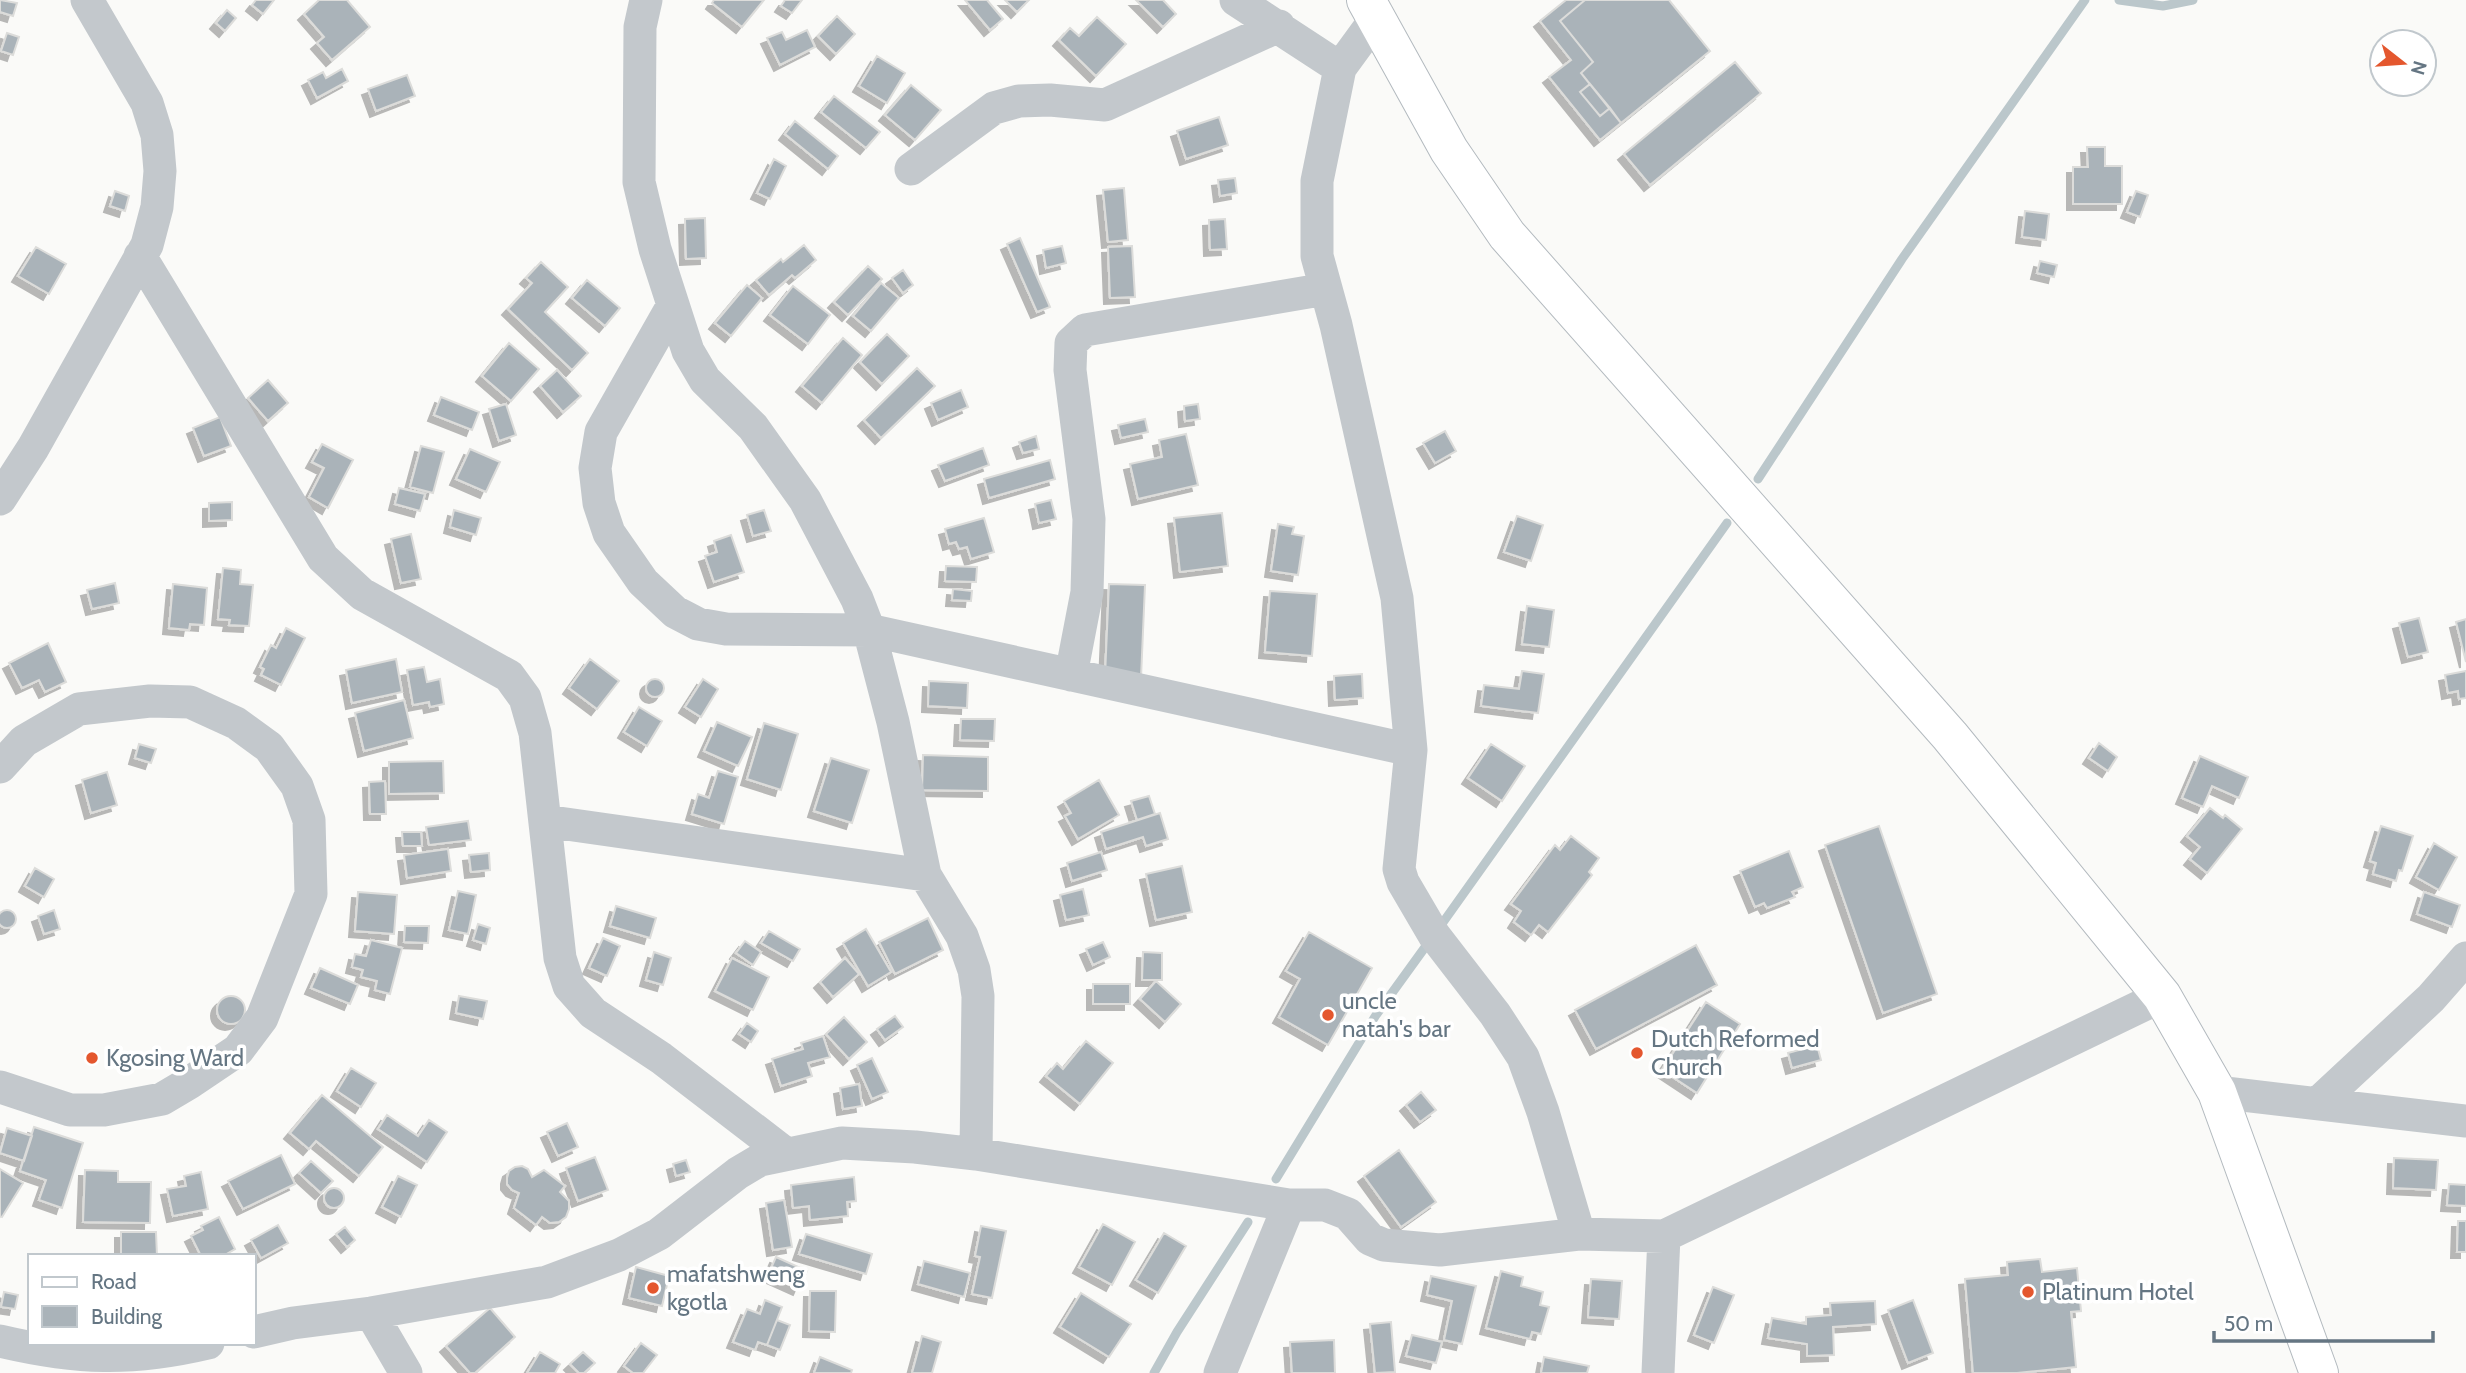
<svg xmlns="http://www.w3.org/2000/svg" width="2466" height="1373" font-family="Cabin,sans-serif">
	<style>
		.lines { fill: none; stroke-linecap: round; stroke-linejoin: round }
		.stream { stroke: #bbc7cb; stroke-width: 9 }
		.building { fill: #aab3b9; stroke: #dcdcda; stroke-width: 2; filter: url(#shadow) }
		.secondary-casing { stroke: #b3babf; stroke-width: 40 }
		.street { stroke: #c3c8cc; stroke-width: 33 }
		.secondary { stroke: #fff; stroke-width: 38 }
		.poi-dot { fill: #e4572e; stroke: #fff; stroke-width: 2.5 }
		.labels { text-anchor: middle; stroke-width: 7; stroke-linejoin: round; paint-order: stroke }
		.poi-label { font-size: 24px; fill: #657683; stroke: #fff; text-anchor: start }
	</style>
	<defs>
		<filter id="shadow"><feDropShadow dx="-6" dy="6" stdDeviation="0" flood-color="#0004"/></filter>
	</defs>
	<rect width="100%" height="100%" fill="#fafaf8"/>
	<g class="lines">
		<path class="stream" d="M2119 0 2163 6 2193 0
			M1758 479 1902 259 2085 0
			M1439 928 1727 523
			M1276 1179 1376 1015 1431 939
			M1154 1373 1177 1332 1248 1222"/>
	</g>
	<path class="building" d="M0 0 17 3 13 16 0 12Z
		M256 0H274L263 14 252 5Z
		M319 0H347L370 27 332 60 317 43 324 37 304 14Z
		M714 0H764L742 27 712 3Z
		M785 0H802L792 13 781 6Z
		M965 0H987L1003 19 990 30Z
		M1005 0H1029L1017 12Z
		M1136 0H1163L1176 14 1163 27Z
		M1566 0H1585L1560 21 1593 62 1581 73 1590 84 1580 92 1600 116 1610 108 1621 123 1600 140 1549 77 1571 60 1540 21Z
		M1585 0H1669L1710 51 1621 123 1581 73 1593 62 1560 21Z
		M227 10 236 18 225 31 216 23Z
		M837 16 855 34 836 54 818 36Z
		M1097 17 1126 44 1096 76 1059 40 1070 28 1079 36Z
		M807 30 815 47 780 65 767 38 782 32 786 40Z
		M7 33 19 37 13 55 1 51Z
		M877 56 905 73 887 103 859 86Z
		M1735 62 1761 93 1650 185 1624 154Z
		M342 69 348 81 317 98 308 80 323 72 326 78Z
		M407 75 415 96 376 111 368 89Z
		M1590 84 1610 108 1600 116 1580 92Z
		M911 85 941 110 915 140 885 115Z
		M834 96 880 132 866 148 821 112Z
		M1219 117 1228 145 1186 159 1177 131Z
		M795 121 838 156 828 169 785 134Z
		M2087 147H2105V166H2122V204H2073V167H2088Z
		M774 159 786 166 770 199 757 193Z
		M1235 178 1237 193 1220 196 1218 180Z
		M1124 188 1128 240 1108 242 1103 190Z
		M115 191 129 196 125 211 110 206Z
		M2136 191 2148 195 2140 217 2127 212Z
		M2025 211 2049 214 2046 240 2022 237Z
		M705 218 706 258 686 259 685 219Z
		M1225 219 1227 249 1210 250 1209 220Z
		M1020 238 1050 307 1037 312 1007 244Z
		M804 245 816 260 795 278 792 275 769 295 756 280 781 259 783 262Z
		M1062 246 1066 263 1046 268 1043 250Z
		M1132 246 1135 297 1110 298 1108 247Z
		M36 247 66 264 49 294 18 276Z
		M2040 261 2057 265 2054 277 2037 273Z
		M541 262 568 287 545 312 588 353 572 370 508 309 532 283 526 278Z
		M868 266 882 279 848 315 834 302Z
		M903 270 913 285 903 293 892 278Z
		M587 280 620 308 605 326 572 298Z
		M881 283 899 298 871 331 853 316Z
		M747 285 762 298 731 336 715 323Z
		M793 286 830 315 808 344 770 315Z
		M887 334 909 356 882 384 860 362Z
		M843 338 862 355 822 403 802 386Z
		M509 343 539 369 511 401 482 376Z
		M917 368 935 386 881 438 864 420Z
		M557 370 581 396 563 412 540 386Z
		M268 380 288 403 268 421 248 398Z
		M961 390 968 407 938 420 931 403Z
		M441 397 479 412 472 430 434 415Z
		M506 404 516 435 499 441 489 409Z
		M1198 404 1200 419 1185 421 1184 406Z
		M220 417 231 446 204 456 193 428Z
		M1145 419 1148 432 1121 438 1118 425Z
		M1445 431 1456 451 1435 463 1423 443Z
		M1186 434 1198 485 1138 499 1130 464 1162 457 1159 440Z
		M1036 436 1039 449 1023 453 1019 442Z
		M322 444 353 460 328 508 309 497 324 468 312 462Z
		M421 446 444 452 433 493 410 487Z
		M983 448 989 465 945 481 938 465Z
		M470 449 500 462 486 492 456 479Z
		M1050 460 1055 479 989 498 984 479Z
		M399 488 425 494 420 511 395 504Z
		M1051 500 1056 519 1039 523 1035 504Z
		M232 502V520L209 521V503Z
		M454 510 481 518 476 535 450 527Z
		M764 510 771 531 753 536 747 515Z
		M1222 513 1228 566 1180 572 1174 518Z
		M1517 516 1543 525 1531 561 1504 552Z
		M984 518 994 552 971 559 967 547 959 549 956 542 949 544 945 529Z
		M1278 524 1294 527 1292 534 1304 536 1298 575 1271 571Z
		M411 534 421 579 401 583 391 539Z
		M731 535 744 572 714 582 705 556 717 552 714 541Z
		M946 566 977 567 976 582 945 581Z
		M223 568 241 570 240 584 253 585 249 626 229 625 230 620 218 619Z
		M115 583 119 603 92 609 87 590Z
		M173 584 207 588 204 625 190 624 189 630 169 628Z
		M1109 584 1145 585 1141 678 1105 676Z
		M953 589 972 591 971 601 952 600Z
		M1270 591 1317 594 1312 656 1265 652Z
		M1527 606 1554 610 1549 647 1522 644Z
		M2419 618 2428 652 2408 657 2399 623Z
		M2466 619V662L2456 622Z
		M286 628 305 638 281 685 261 675 264 669 260 667 271 645 276 648Z
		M48 643 66 682 45 692 39 680 22 688 9 663Z
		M396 659 402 692 352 703 346 670Z
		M590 659 619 681 597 709 569 688Z
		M424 667 427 682 440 679 444 704 430 707 429 702 413 705 407 670Z
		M1522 671 1544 674 1538 713 1481 706 1484 685 1519 689Z
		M2466 671V698L2459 699 2458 691 2448 693 2445 675Z
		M1362 674 1363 698 1335 700 1334 676Z
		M703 679 718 689 701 717 685 707Z
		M646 688a9 9 0 1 1 18 0a9 9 0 1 1-18 0Z
		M929 681 968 683 967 708 928 706Z
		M404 700 413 738 364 751 355 713Z
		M639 707 662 721 647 746 624 732Z
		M961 719H995L994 741 960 740Z
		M717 722 752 737 738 766 704 751Z
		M764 723 798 734 781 790 747 779Z
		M2099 743 2117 757 2108 771 2089 758Z
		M139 744 156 749 151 763 135 758Z
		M1491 744 1525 766 1502 801 1468 778Z
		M923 755 988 757V791L922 790Z
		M2200 756 2248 777 2239 798 2212 786 2203 807 2182 798Z
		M831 758 869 770 852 823 814 811Z
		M443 761 444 793 389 794V762Z
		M718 771 738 777 724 824 692 814 698 794 709 798Z
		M107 772 117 805 91 813 82 780Z
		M1099 780 1119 815 1078 839 1065 816 1071 813 1064 801Z
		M385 781 386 814H370L369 782Z
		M1149 796 1155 814 1137 820 1131 801Z
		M2210 808 2223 818 2225 815 2242 829 2207 873 2190 859 2200 847 2187 836Z
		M1160 813 1168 839 1146 846 1143 837 1106 849 1101 832Z
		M468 821 471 840 429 845 426 827Z
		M1879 826 1937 994 1883 1013 1825 845Z
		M2381 826 2413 836 2402 871 2399 870 2396 881 2373 874 2376 863 2370 861Z
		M402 832H421L422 846H403Z
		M1571 836 1599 858 1589 872 1592 875 1548 932 1539 925 1531 935 1514 922 1521 911 1511 904 1555 845 1560 850Z
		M2434 843 2457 857 2439 890 2416 877Z
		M448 849 451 871 407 878 404 855Z
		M1789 851 1803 887 1792 892 1795 897 1767 908 1764 903 1755 907 1740 871Z
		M1101 852 1107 870 1072 881 1067 863Z
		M489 853 490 870 471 872 469 855Z
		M1182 866 1192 912 1156 920 1146 874Z
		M35 868 54 879 44 897 25 886Z
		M1083 889 1089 915 1066 920 1060 895Z
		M458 891 476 895 468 934 449 930Z
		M358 892 397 895 394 934 355 931Z
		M2424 892 2460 905 2452 927 2417 914Z
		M616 906 656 918 650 938 610 926Z
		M54 910 60 929 44 934 38 916Z
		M-2 919a9 9 0 1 1 18 0a9 9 0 1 1-18 0Z
		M928 918 943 950 895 974 879 942Z
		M478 924 490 928 486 944 473 940Z
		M405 926H429L428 943 404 942Z
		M866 929 891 972 868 986 843 943Z
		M769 931 800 949 793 961 761 943Z
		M1309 932 1372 968 1328 1045 1279 1017 1300 979 1286 971Z
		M603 938 620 946 607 976 589 968Z
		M371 940 402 948 390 994 375 990 377 981 361 977 363 970 352 967 355 954 366 956Z
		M745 941 761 952 753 965 736 953Z
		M1103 942 1110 957 1093 965 1086 949Z
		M1696 945 1717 985 1596 1049 1575 1010Z
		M654 952 671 958 663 985 646 980Z
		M1143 952 1162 953V980H1142Z
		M732 958 769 977 753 1010 715 991Z
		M845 958 859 974 833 997 820 982Z
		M320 968 358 985 350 1004 311 988Z
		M1156 981 1181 1004 1165 1022 1140 999Z
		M1093 984H1130V1004H1093Z
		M459 996 487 1001 483 1019 456 1013Z
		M217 1010a14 14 0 1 1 28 0a14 14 0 1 1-28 0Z
		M1706 1002 1740 1024 1697 1093 1662 1070Z
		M895 1016 903 1027 885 1040 877 1029Z
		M844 1017 867 1042 849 1059 826 1034Z
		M747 1023 758 1031 751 1042 739 1034Z
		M823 1036 830 1057 808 1063 812 1076 781 1086 772 1059 803 1049 801 1043Z
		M1086 1041 1113 1063 1080 1104 1046 1076 1057 1063 1063 1069Z
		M1817 1045 1821 1060 1792 1068 1788 1053Z
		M872 1058 888 1092 872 1099 857 1065Z
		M351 1068 376 1083 361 1107 337 1091Z
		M859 1084 862 1106 843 1109 840 1088Z
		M1421 1092 1436 1110 1420 1122 1406 1105Z
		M322 1095 383 1147 359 1176 316 1141 309 1149 290 1133Z
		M387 1115 418 1136 429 1120 447 1132 427 1162 378 1129Z
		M567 1123 578 1147 558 1156 547 1132Z
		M34 1127 83 1143 62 1208 39 1200 46 1180 20 1171Z
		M7 1128 32 1136 24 1161 0 1153Z
		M1399 1150 1436 1202 1401 1227 1364 1176Z
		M281 1155 295 1184 243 1209 228 1181Z
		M595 1157 608 1190 578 1201 566 1168Z
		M2394 1158 2438 1160 2436 1190 2393 1188Z
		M686 1160 690 1172 676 1176 673 1164Z
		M311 1161 333 1181 321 1193 299 1173Z
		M522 1166 528 1169 532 1177 544 1170 565 1186 560 1192 569 1201V1209L566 1217 559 1222 550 1223 542 1217 536 1225 514 1208 519 1193 512 1190 507 1184V1178L509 1171 515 1167Z
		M0 1169 23 1183 2 1217 0 1216Z
		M85 1170 118 1171V1182H151L150 1223 83 1222Z
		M201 1172 208 1209 173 1216 167 1189 186 1186 184 1176Z
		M398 1176 417 1185 401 1217 382 1207Z
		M854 1177 856 1201 847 1202 848 1216 810 1220 809 1206 793 1208 791 1185Z
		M2449 1184 2466 1185V1206L2447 1205Z
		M324 1198a10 10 0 1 1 20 0a10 10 0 1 1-20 0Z
		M784 1200 792 1247 773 1250 766 1203Z
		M219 1217 235 1249 223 1256H201L191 1236 203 1230 201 1226Z
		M2458 1221H2466V1252H2457Z
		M1103 1224 1135 1242 1112 1285 1079 1267Z
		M278 1225 288 1243 261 1258 251 1240Z
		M981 1226 1006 1231 992 1298 972 1294 980 1257 975 1256Z
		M345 1227 355 1240 347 1247 336 1234Z
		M121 1232H156L157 1256H121Z
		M1164 1233 1186 1246 1158 1293 1136 1280Z
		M806 1234 872 1254 866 1274 799 1254Z
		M776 1257 807 1271 799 1289 768 1275Z
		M2040 1259 2042 1272 2077 1268 2081 1311 2071 1312 2076 1367 2017 1373H1973L1965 1279 2008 1275 2007 1262Z
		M924 1261 970 1273 964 1297 918 1284Z
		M636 1267 669 1276 662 1306 629 1298Z
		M1501 1271 1523 1277 1521 1286 1543 1292 1540 1305 1549 1307 1541 1334 1532 1332 1530 1339 1486 1328Z
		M1431 1276 1476 1286 1462 1344 1444 1340 1452 1301 1427 1295Z
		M1591 1279 1622 1281 1619 1319 1588 1317Z
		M1713 1287 1734 1295 1714 1343 1694 1335Z
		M810 1291H836L835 1332 809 1331Z
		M4 1292 18 1295 15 1309 1 1307Z
		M1081 1293 1131 1324 1109 1357 1060 1327Z
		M765 1300 782 1307 767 1345 758 1342 755 1350 733 1342 747 1309 760 1314Z
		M1913 1300 1933 1353 1908 1363 1888 1310Z
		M1875 1301 1876 1324 1833 1327 1834 1355 1807 1356V1344L1768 1338 1772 1318 1806 1324V1317L1831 1315 1830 1303Z
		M490 1308 515 1337 475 1373H470L446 1346Z
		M777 1320 790 1325 780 1350 767 1345Z
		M1391 1322 1395 1372 1375 1373 1370 1324Z
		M1412 1335 1442 1342 1436 1363 1406 1356Z
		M922 1336 941 1342 932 1373H912Z
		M1334 1340 1335 1373H1292L1290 1342Z
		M641 1343 657 1355 643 1373H633L624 1366Z
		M540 1352 560 1364 555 1373H527Z
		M583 1352 595 1363 584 1373H579L570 1364Z
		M820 1357 852 1370 851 1373H814Z
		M1544 1357 1589 1366 1587 1373H1541Z"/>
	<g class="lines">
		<defs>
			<path id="secondary" d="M1366 0 1449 150 1507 235 1950 736 2162 996 2217 1092 2319 1373"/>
		</defs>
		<use href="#secondary" class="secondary-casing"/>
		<path class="street" d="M646 0 640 27 639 182 655 249 688 351 705 380 753 427 805 500 857 599 869 630 893 722 925 875 962 936 974 970 978 996 976 1154
			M1236 0 1340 68
			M1375 20 1340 68 1317 181V256L1336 325 1397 598 1411 750 1399 869 1403 882 1434 935 1495 1014 1523 1057 1543 1112 1579 1234
			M911 169 994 108 1019 101 1050 100 1105 105 1279 26
			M140 256 323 558 362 594 509 676 525 698 535 733 560 958 569 986 593 1013 661 1058 785 1153
			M672 307 601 432 595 468 599 503 609 533 643 582 675 612 698 624 726 629 869 630 1411 750
			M0 499 33 448 147 245 157 207 160 171 157 135 147 103 87 0
			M1071 675 1087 592 1089 519 1070 370 1071 343 1085 330 1326 289
			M0 767 24 741 79 709 150 701 190 702 236 723 269 747 297 786 309 820 311 894 262 1018 238 1050 189 1083 162 1099 104 1110H70L0 1087
			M545 821 925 875
			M2217 1092 2466 1121
			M2318 1103 2431 998 2466 958
			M371 1313 406 1373
			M254 1332 293 1323 371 1313 547 1282 619 1255 659 1234 738 1173 760 1160 842 1143 915 1147 976 1154 1289 1205H1325L1348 1214 1370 1239 1384 1245 1440 1250 1579 1234 1664 1236 2162 996
			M0 1341C76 1359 132 1361 208 1343
			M1220 1373 1289 1205
			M1658 1373 1664 1236"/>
		<use href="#secondary" class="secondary"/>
	</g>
	<g class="poi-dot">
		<circle cx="1328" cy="1015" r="7"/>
		<circle cx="1637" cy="1053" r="7"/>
		<circle cx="92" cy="1058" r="7"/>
		<circle cx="653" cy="1288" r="7"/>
		<circle cx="2028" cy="1292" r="7"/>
	</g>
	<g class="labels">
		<g class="poi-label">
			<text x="1342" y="1009">uncle<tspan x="1342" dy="28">natah's bar</tspan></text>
			<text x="1651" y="1047">Dutch Reformed<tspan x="1651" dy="28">Church</tspan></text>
			<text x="106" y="1066">Kgosing Ward</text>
			<text x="667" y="1282">mafatshweng<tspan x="667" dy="28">kgotla</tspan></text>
			<text x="2042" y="1300">Platinum Hotel</text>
		</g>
	</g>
	<rect x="28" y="1254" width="228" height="91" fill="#ffffff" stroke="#c1c8cd" stroke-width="2"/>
	<rect x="42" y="1277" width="35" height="10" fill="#ffffff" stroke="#c1c8cd" stroke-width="2"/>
	<text x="91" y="1289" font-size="21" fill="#657683">Road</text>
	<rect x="42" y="1306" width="35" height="21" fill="#aab3b9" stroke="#c1c8cd" stroke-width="2"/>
	<text x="91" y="1324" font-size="21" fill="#657683">Building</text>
	<g transform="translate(2403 63) rotate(107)"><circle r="33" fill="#ffffff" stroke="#c1c8cd" stroke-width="2"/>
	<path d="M0-5L12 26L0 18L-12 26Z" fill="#e4572e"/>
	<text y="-10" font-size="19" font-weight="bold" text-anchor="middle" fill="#657683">N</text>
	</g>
	<path d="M2214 1331v10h219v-10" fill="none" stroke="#657683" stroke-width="3.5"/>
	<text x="2224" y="1331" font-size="21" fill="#657683" stroke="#ffffff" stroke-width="5" paint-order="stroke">50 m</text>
</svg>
